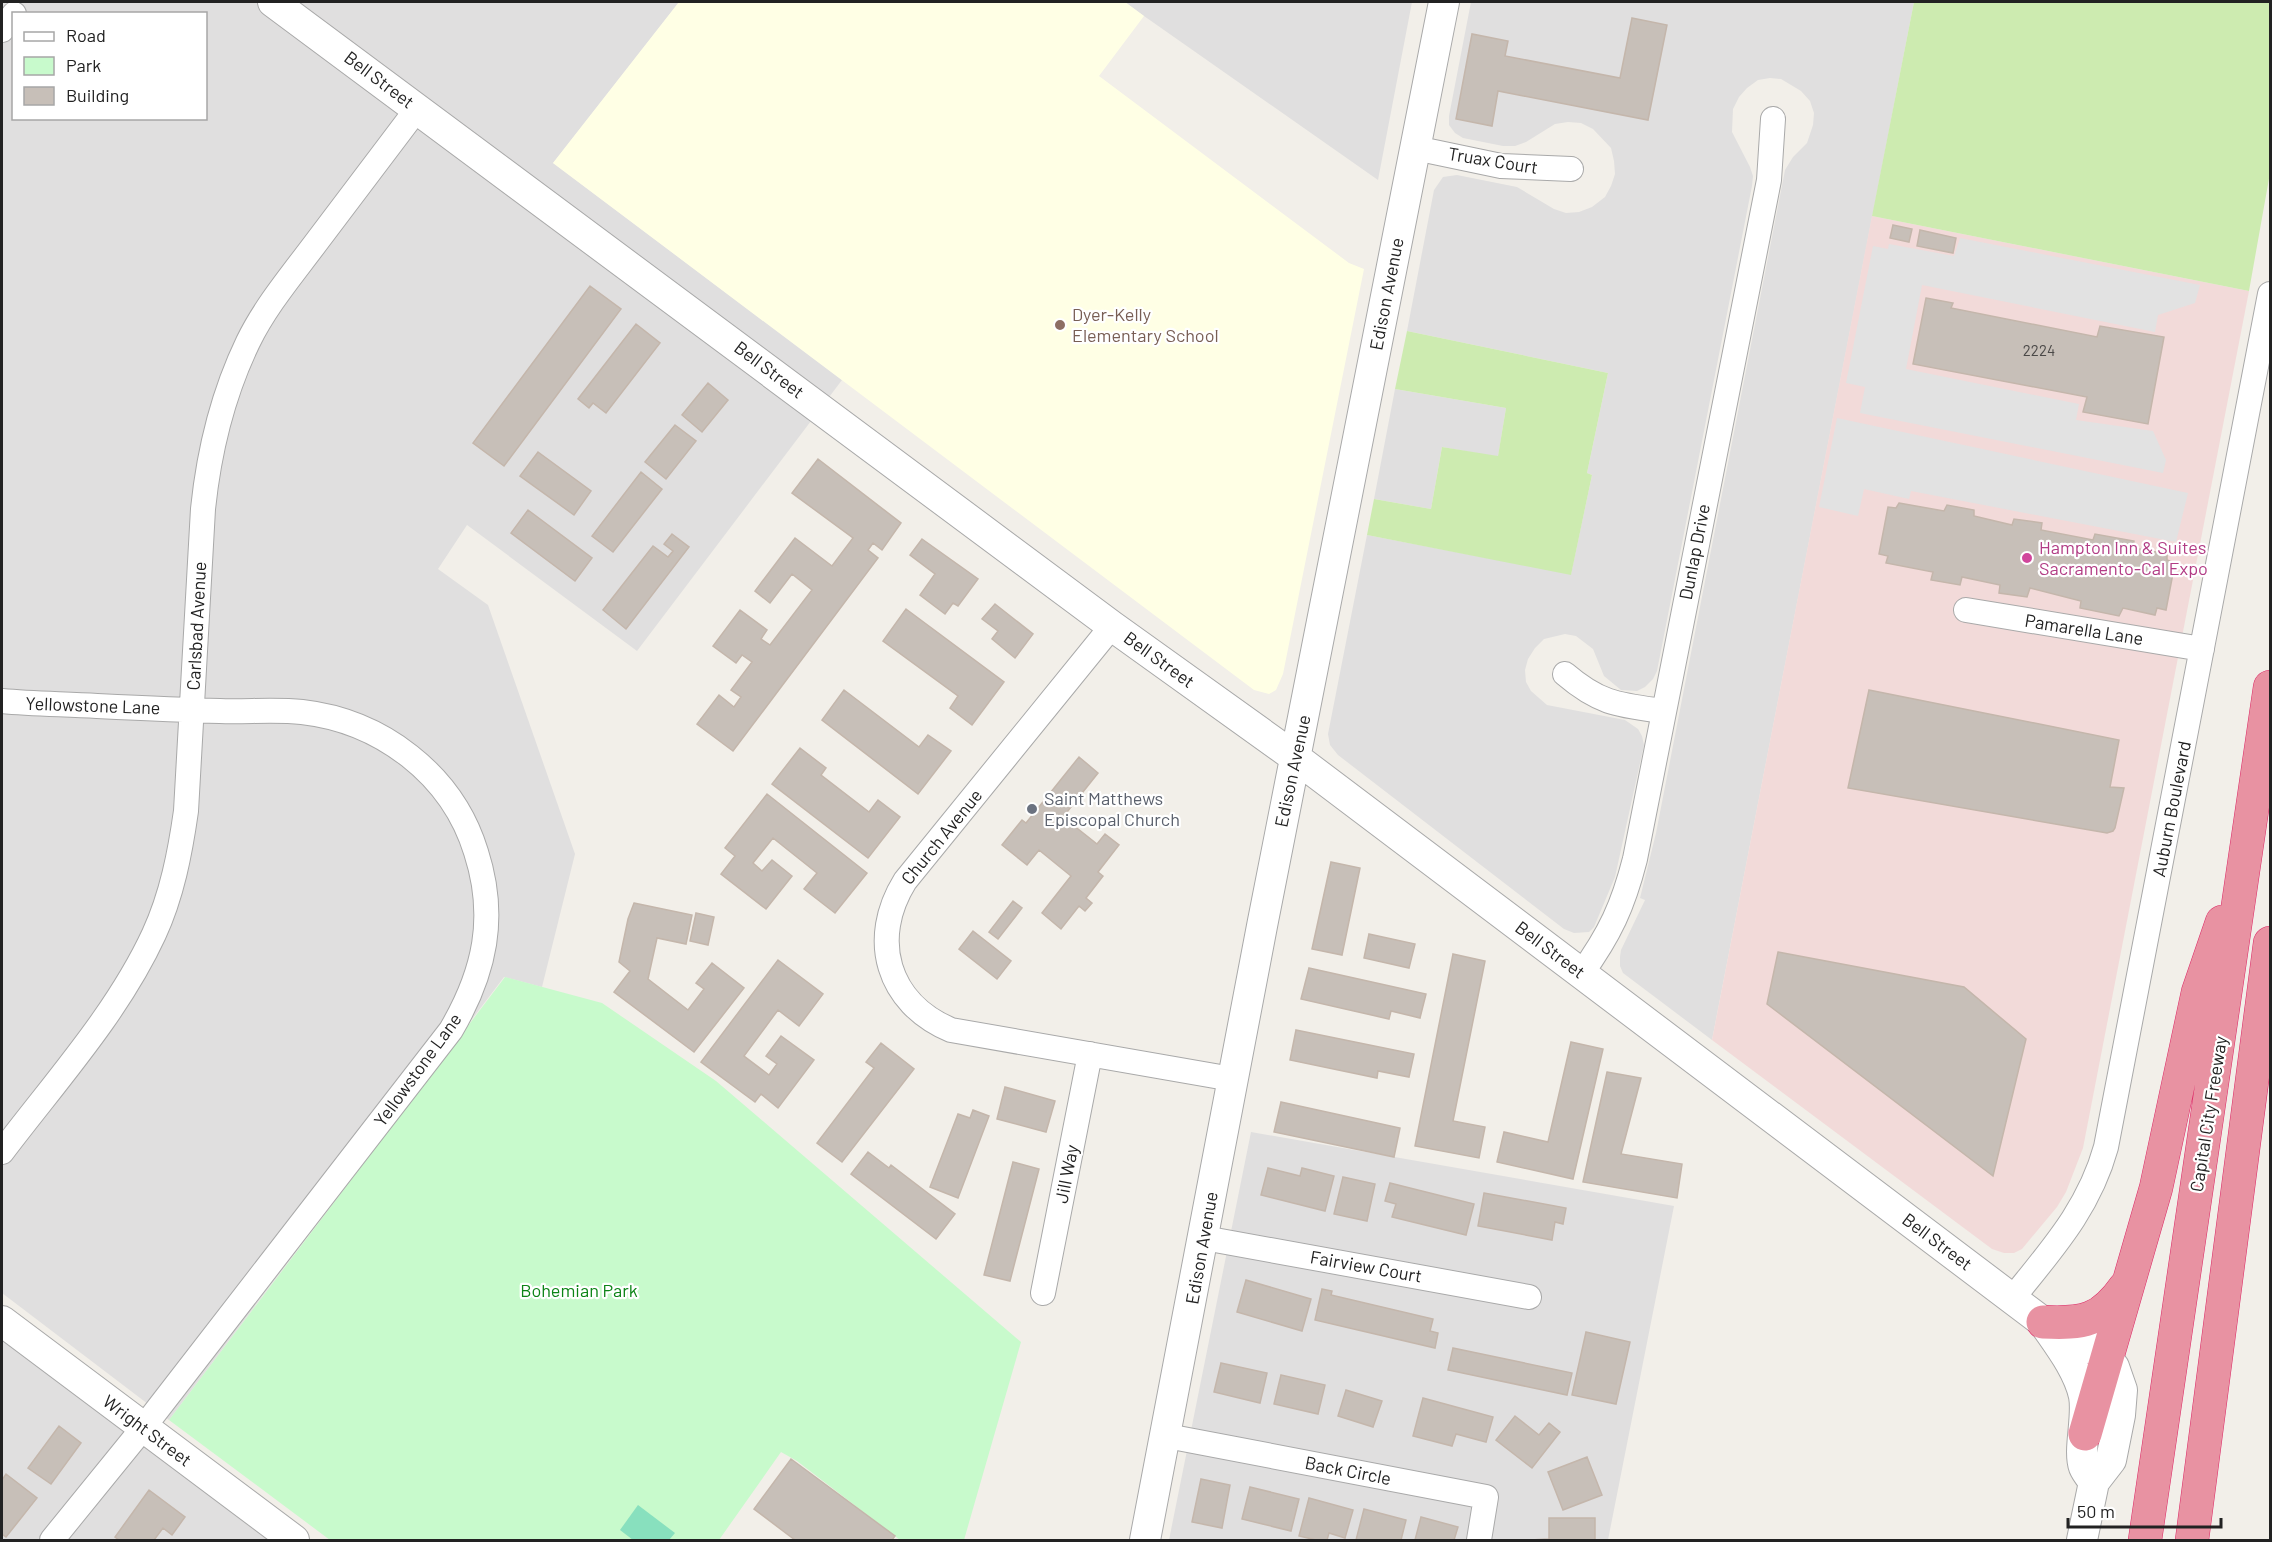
<svg xmlns="http://www.w3.org/2000/svg" width="2272" height="1542" font-family="Barlow,sans-serif">
	<style>
		.residential { fill: #e0dfdf; fill-rule: evenodd }
		.commercial { fill: #f2dad9 }
		.education { fill: #ffffe5 }
		.grass { fill: #cdebb0 }
		.park { fill: #c8facc }
		.pitch { fill: #88e0be }
		.parking { fill: #e2e2e2 }
		.building { fill: #c7bfb8; stroke: #c4b6ab; stroke-width: 1.5 }
		.lines { fill: none; stroke-linecap: round; stroke-linejoin: round }
		.minor-casing { stroke: #a9a9a9; stroke-width: 26 }
		.tertiary-casing { stroke: #a9a9a9; stroke-width: 32 }
		.motorway-casing { stroke: #dc2a67; stroke-width: 34 }
		.minor { stroke: #fff; stroke-width: 24 }
		.tertiary { stroke: #fff; stroke-width: 30 }
		.motorway { stroke: #e892a2; stroke-width: 33 }
		.education-dot { fill: #8d6e63; stroke: #fff; stroke-width: 2 }
		.hotel-dot { fill: #d1479c; stroke: #fff; stroke-width: 2 }
		.worship-dot { fill: #6b7280; stroke: #fff; stroke-width: 2 }
		.labels { text-anchor: middle; stroke-width: 4.5; stroke-linejoin: round; paint-order: stroke }
		.number-label { font-size: 15px; fill: #4b4948 }
		.street-label { font-size: 18px; fill: #222; stroke: #fff }
		.education-label { font-size: 18px; fill: #785e54; stroke: #fff; text-anchor: start }
		.hotel-label { font-size: 18px; fill: #b23c85; stroke: #fff; text-anchor: start }
		.worship-label { font-size: 18px; fill: #5b616d; stroke: #fff; text-anchor: start }
		.park-label { font-size: 18px; fill: #0c8416; stroke: #fff }
	</style>
	<rect width="100%" height="100%" fill="#f2efe9"/>
	<path class="residential" d="M2 2H679L553 163 842 380 637 651 467 525 438 569 488 605 575 854 542 987 504 977 169 1420 2 1293ZM14 14H206V118H14Z
		M1125 2H1412L1378 180 1144 16Z
		M1471 2H1914L1712 1040 1623 973 1620 966V957L1621 950 1645 900 1640 898 1656 833 1785 170 1793 157 1807 143 1813 125 1814 113 1810 101 1801 91 1781 79 1770 78 1758 80 1747 88 1739 97 1733 109 1732 132 1750 167 1753 176 1752 186 1657 671 1653 679 1645 687 1637 691 1621 690 1604 676 1593 649 1576 636 1565 634 1544 639 1535 648 1528 659 1525 670 1526 682 1531 691 1547 705 1625 720 1638 729 1642 736 1644 745 1615 877 1594 927 1589 932 1574 933 1564 929 1338 755 1330 745 1328 734 1367 535 1571 574 1592 475 1587 473 1608 373 1407 331 1434 190 1443 177 1457 175 1517 187 1554 209 1566 213 1579 212 1592 207 1605 197 1611 186 1615 174 1614 161 1611 148 1593 129 1581 123 1568 122 1555 124 1526 142 1515 146H1503L1463 138 1455 133 1449 125V116Z
		M1395 389 1506 408 1498 457 1442 447 1431 509 1374 499Z
		M1251 1132 1674 1206 1608 1540H1169Z
		M2 1338 268 1540H2Z"/>
	<path class="commercial" d="M1872 216 2249 291 2083 1148 2066 1192 2057 1207 2022 1249 2014 1253H2004L1992 1249 1712 1040Z"/>
	<path class="education" d="M679 2H1125L1144 16 1099 76 1349 263 1364 269 1283 674 1276 690 1269 694 1254 690 553 163Z"/>
	<path class="grass" d="M1914 2H2270V173L2249 291 1872 216Z
		M1407 331 1608 373 1587 473 1592 475 1571 575 1367 535 1374 499 1431 509 1442 447 1498 456 1506 408 1395 389Z"/>
	<path class="park" d="M505 977 602 1003 716 1081 1021 1342 964 1540H900L797 1461 781 1452 719 1540H330L169 1420Z"/>
	<path class="pitch" d="M638 1505 675 1533 669 1540H633L620 1530Z"/>
	<path class="parking" d="M1960 238 2200 285 2195 303 2158 315 2155 332 1922 285 1906 369 2079 404 2076 420 2153 431 2166 460 2163 473 1860 413 1865 387 1846 383 1873 246 1888 249 1889 244 1954 256Z
		M1837 418 2188 493 2176 542 1911 491 1909 499 1864 489 1858 516 1819 507Z"/>
	<path class="building" d="M1632 18 1667 25 1648 120 1498 91 1492 126 1456 119 1472 34 1508 41 1505 56 1620 78Z
		M1893 225 1912 229 1909 242 1890 238Z
		M1920 230 1956 238 1953 253 1917 246Z
		M590 286 621 309 504 466 473 443Z
		M1926 298 1953 303 1951 308 2097 337 2100 326 2164 337 2148 424 2083 412 2087 397 1913 364Z
		M636 324 660 343 606 413 593 403 589 408 578 399Z
		M708 383 728 400 702 432 682 415Z
		M675 425 696 441 666 479 645 462Z
		M538 452 591 491 574 515 520 476Z
		M818 459 901 523 882 550 873 543 868 550 878 558 733 751 697 724 719 695 734 707 741 697 731 690 752 662 742 655 736 663 713 646 740 610 767 630 761 639 770 645 812 590 792 574 770 603 755 591 795 538 832 566 853 538 792 493Z
		M641 472 662 489 613 552 592 536Z
		M1899 503 1944 511 1947 505 1974 510V516L2012 525 2014 519 2042 523 2041 530 2093 540 2095 534 2134 541 2133 548 2167 554V560L2175 563 2166 610 2157 608 2155 615 2123 608 2119 616 2080 608 2081 601 2030 588 2027 597 1999 593 2000 585 1962 577 1960 585 1931 580 1933 572 1886 563 1888 556 1879 554 1888 507 1896 508Z
		M528 510 592 558 575 581 511 533Z
		M672 534 689 547 626 629 603 610 653 546 668 557 673 551 664 544Z
		M922 539 978 579 958 606 953 603 945 614 920 595 935 574 910 555Z
		M995 604 1033 634 1015 658 992 639 998 631 982 619Z
		M906 609 1004 682 972 725 950 708 958 696 883 641Z
		M844 690 919 747 928 735 951 751 918 794 822 720Z
		M1869 690 2119 740 2110 787 2124 788 2115 828 2113 831 2107 833 1848 788Z
		M800 748 826 768 821 775 869 812 878 800 900 817 868 858 772 784Z
		M1079 757 1098 773 1063 817 1097 844 1105 834 1119 845 1098 872 1103 876 1086 898 1092 903 1085 911 1079 906 1061 929 1042 913 1071 876 1039 850 1027 865 1002 845 1022 820 1026 823Z
		M767 794 867 873 835 913 804 889 817 873 773 838 753 863 762 871 772 860 792 876 766 909 721 874 735 856 725 848Z
		M1331 862 1360 868 1342 955 1312 949Z
		M1013 901 1022 908 998 939 989 932Z
		M634 903 692 915 686 944 657 938 648 979 688 1010 704 989 696 983 712 963 744 988 694 1052 614 992 630 971 619 962 628 919Z
		M696 913 714 917 708 945 690 941Z
		M973 931 1011 961 997 979 959 949Z
		M1369 934 1415 944 1409 968 1364 958Z
		M1778 952 1964 987 2026 1039 1993 1176 1767 1004Z
		M1453 954 1485 961 1453 1121 1485 1127 1479 1158 1415 1146Z
		M778 960 823 994 799 1026 778 1010 744 1056 769 1075 777 1064 766 1056 781 1036 814 1060 778 1108 761 1094 755 1102 701 1062Z
		M1309 968 1426 994 1420 1018 1391 1011 1389 1019 1301 999Z
		M1296 1030 1414 1054 1409 1077 1378 1071 1377 1078 1290 1060Z
		M1571 1042 1603 1049 1573 1179 1497 1162 1504 1132 1548 1142Z
		M881 1043 914 1069 842 1162 817 1143 874 1068 866 1062Z
		M1607 1072 1641 1078 1621 1154 1682 1164 1677 1198 1583 1182Z
		M1005 1087 1055 1101 1046 1132 997 1119Z
		M1281 1102 1400 1128 1394 1157 1274 1132Z
		M973 1110 989 1116 958 1198 930 1187 958 1114 970 1118Z
		M868 1152 889 1168 891 1165 955 1214 936 1239 851 1174Z
		M1013 1162 1039 1169 1010 1281 984 1275Z
		M1268 1168 1300 1176 1302 1168 1334 1176 1325 1211 1261 1195Z
		M1343 1177 1375 1184 1367 1221 1334 1214Z
		M1390 1183 1474 1204 1466 1235 1392 1217 1396 1204 1385 1201Z
		M1484 1193 1566 1208 1563 1224 1555 1222 1552 1240 1478 1226Z
		M1246 1280 1311 1299 1302 1331 1237 1312Z
		M1322 1289 1332 1291 1331 1295 1433 1319 1430 1331 1438 1333 1435 1348 1315 1320Z
		M1586 1332 1630 1342 1616 1404 1572 1395Z
		M1453 1348 1572 1373 1567 1395 1448 1370Z
		M1221 1363 1267 1373 1260 1403 1214 1392Z
		M1281 1375 1325 1385 1318 1414 1274 1404Z
		M1346 1390 1382 1401 1373 1427 1338 1416Z
		M1423 1398 1493 1417 1486 1442 1456 1434 1452 1446 1413 1436Z
		M1515 1416 1539 1435 1549 1423 1560 1432 1532 1468 1496 1440Z
		M59 1426 81 1443 51 1484 28 1468Z
		M1587 1457 1602 1495 1563 1510 1548 1472Z
		M791 1459 895 1536 892 1540H795L754 1509Z
		M6 1474 37 1498 6 1537 2 1534V1480Z
		M1201 1479 1230 1485 1222 1528 1192 1522Z
		M1250 1487 1299 1499 1291 1531 1242 1519Z
		M149 1490 185 1517 172 1535 163 1528 154 1540H119L115 1537Z
		M1309 1498 1353 1510 1345 1538 1329 1533 1327 1540H1316L1299 1536Z
		M1364 1509 1406 1520 1401 1540H1356Z
		M1421 1517 1458 1527 1454 1540H1415Z
		M1549 1518H1595V1540H1530L1549 1539Z"/>
	<g class="lines">
		<defs>
			<path id="minor" d="M2 30 14 14
				M1415 148 1501 166 1571 169
				M1966 610 2202 649
				M1112 626 905 881C869 939 887 1003 951 1030L1232 1079
				M1565 674C1600 704 1619 705 1663 711
				M2 701C33 704 65 704 97 706 138 708 179 710 220 711 247 712 275 709 302 712 381 721 452 774 476 852 497 917 485 972 451 1030L143 1428 52 1540
				M1581 974C1610 934 1623 906 1635 859L1769 180 1773 119
				M2 1152C54 1083 117 1014 154 934 172 895 180 853 186 811L203 509C209 451 222 396 248 342 265 307 291 276 315 244 349 199 383 154 417 109
				M1204 1238 1529 1297
				M1043 1293 1090 1054
				M2012 1299C2051 1250 2089 1209 2106 1147L2270 294
				M1167 1436 1486 1497 1479 1540"/>
			<path id="tertiary" d="M273 2 1112 626 1296 758 2043 1322 2077 1336 2106 1358 2114 1367 2122 1390 2120 1415 2111 1460 2094 1482 2082 1540
				M2 1321 294 1540
				M2043 1322C2058 1344 2078 1369 2084 1396 2088 1418 2078 1450 2084 1467 2086 1472 2091 1478 2094 1482
				M1145 1540 1262 926 1444 2"/>
			<path id="motorway" d="M2043 1322C2083 1324 2101 1321 2125 1287
				M2085 1434 2156 1188 2198 992 2222 922
				M2145 1540 2270 687
				M2192 1540 2270 943"/>
		</defs>
		<use href="#minor" class="minor-casing"/>
		<use href="#tertiary" class="tertiary-casing"/>
		<use href="#motorway" class="motorway-casing"/>
		<use href="#minor" class="minor"/>
		<use href="#tertiary" class="tertiary"/>
		<use href="#motorway" class="motorway"/>
	</g>
	<circle class="education-dot" cx="1060" cy="325" r="6"/>
	<circle class="hotel-dot" cx="2027" cy="558" r="6"/>
	<circle class="worship-dot" cx="1032" cy="809" r="6"/>
	<g class="labels">
		<g class="number-label">
			<text x="2039" y="356">2224</text>
		</g>
		<g class="street-label">
			<text transform="translate(379 80) rotate(37)" y="6">Bell Street</text>
			<text transform="translate(1493 161) rotate(9)" y="6">Truax Court</text>
			<text transform="translate(1387 294) rotate(-79)" y="6">Edison Avenue</text>
			<text transform="translate(769 370) rotate(37)" y="6">Bell Street</text>
			<text transform="translate(1695 552) rotate(-79)" y="6">Dunlap Drive</text>
			<text transform="translate(197 626) rotate(-87)" y="6">Carlsbad Avenue</text>
			<text transform="translate(2084 630) rotate(9)" y="6">Pamarella Lane</text>
			<text transform="translate(1159 660) rotate(36)" y="6">Bell Street</text>
			<text transform="translate(93 706) rotate(2)" y="6">Yellowstone Lane</text>
			<text transform="translate(1293 771) rotate(-78)" y="6">Edison Avenue</text>
			<text transform="translate(2172 809) rotate(-79)" y="6">Auburn Boulevard</text>
			<text transform="translate(942 837) rotate(-51)" y="6">Church Avenue</text>
			<text transform="translate(1550 950) rotate(37)" y="6">Bell Street</text>
			<text transform="translate(418 1070) rotate(-54)" y="6">Yellowstone Lane</text>
			<text transform="translate(2209 1114) rotate(-81)" y="6">Capital City Freeway</text>
			<text transform="translate(1067 1174) rotate(-79)" y="6">Jill Way</text>
			<text transform="translate(1937 1242) rotate(37)" y="6">Bell Street</text>
			<text transform="translate(1202 1248) rotate(-80)" y="6">Edison Avenue</text>
			<text transform="translate(1366 1267) rotate(10)" y="6">Fairview Court</text>
			<text transform="translate(147 1431) rotate(37)" y="6">Wright Street</text>
			<text transform="translate(1348 1471) rotate(11)" y="6">Back Circle</text>
		</g>
		<g class="education-label">
			<text x="1072" y="321">Dyer-Kelly<tspan x="1072" dy="21">Elementary School</tspan></text>
		</g>
		<g class="hotel-label">
			<text x="2039" y="554">Hampton Inn &amp; Suites<tspan x="2039" dy="21">Sacramento-Cal Expo</tspan></text>
		</g>
		<g class="worship-label">
			<text x="1044" y="805">Saint Matthews<tspan x="1044" dy="21">Episcopal Church</tspan></text>
		</g>
		<g class="park-label">
			<text x="579" y="1297">Bohemian Park</text>
		</g>
	</g>
	<rect width="2272" height="1542" fill="none" stroke="#222222" stroke-width="6"/>
	<rect x="12" y="12" width="195" height="108" fill="#ffffff" stroke="#a7a7a7" stroke-width="1.5"/>
	<rect x="24" y="32" width="30" height="9" fill="#ffffff" stroke="#a7a7a7" stroke-width="1.5"/>
	<text x="66" y="42" font-size="18" fill="#222222">Road</text>
	<rect x="24" y="57" width="30" height="18" fill="#c8facc" stroke="#a7a7a7" stroke-width="1.5"/>
	<text x="66" y="72" font-size="18" fill="#222222">Park</text>
	<rect x="24" y="87" width="30" height="18" fill="#c7bfb8" stroke="#a7a7a7" stroke-width="1.5"/>
	<text x="66" y="102" font-size="18" fill="#222222">Building</text>
	<path d="M2068 1518v9h153v-9" fill="none" stroke="#222222" stroke-width="3"/>
	<text x="2077" y="1518" font-size="18" fill="#222222" stroke="#ffffff" stroke-width="4.5" paint-order="stroke">50 m</text>
</svg>
